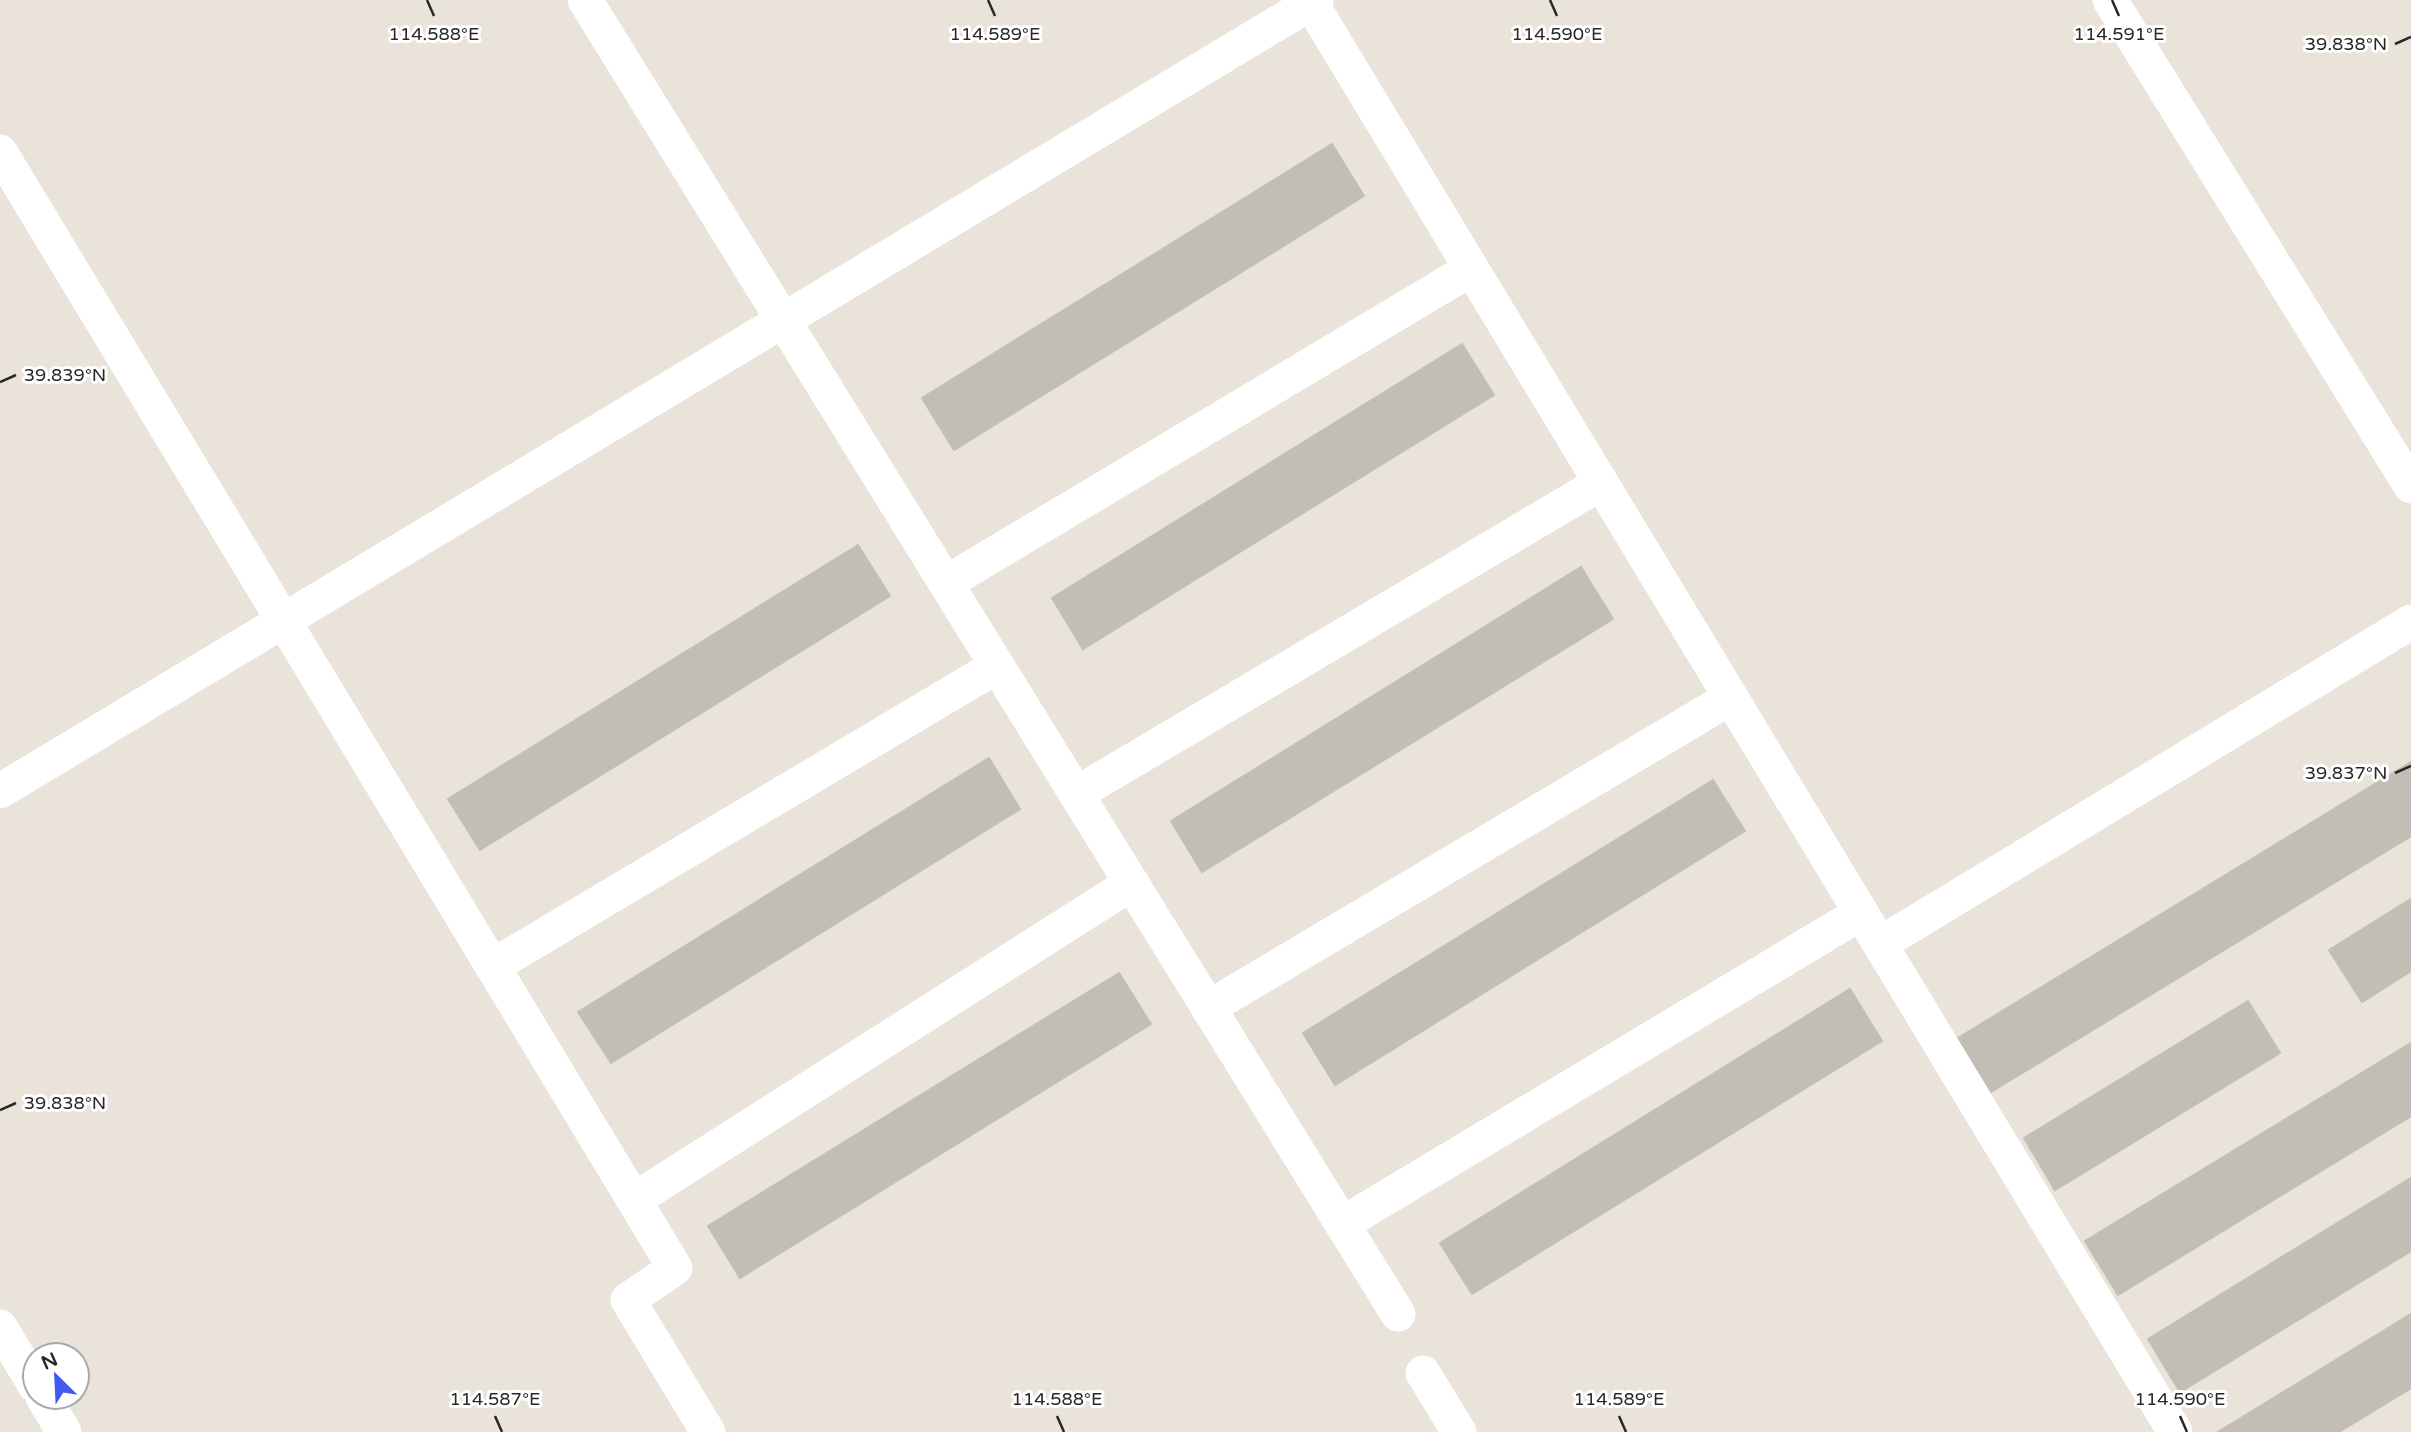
<svg xmlns="http://www.w3.org/2000/svg" width="2411" height="1432" font-family="'Varela Round',sans-serif">
	<style>
		.building { fill: #c2bdb5; stroke: #c4bfb4; stroke-width: 2 }
		.lines { fill: none; stroke-linecap: round; stroke-linejoin: round }
		.street { stroke: #fff; stroke-width: 35 }
		.ticks { fill: none; stroke: #282828; stroke-width: 2.5 }
		.ticks-label { font-size: 18px; text-anchor: middle; fill: #282828; stroke: #fff; stroke-width: 6; stroke-linejoin: round; paint-order: stroke }
	</style>
	<rect width="100%" height="100%" fill="#e9e3da"/>
	<path class="building" d="M1332 144 1364 196 954 450 922 398Z
		M1462 344 1494 395 1083 649 1052 598Z
		M858 545 890 596 480 850 448 799Z
		M1581 567 1613 619 1202 872 1171 821Z
		M989 758 1020 809 611 1063 578 1012Z
		M2411 762V836L1991 1092 1958 1038Z
		M1713 780 1745 831 1335 1085 1303 1033Z
		M2411 899V971L2362 1002 2329 950Z
		M1119 973 1151 1024 740 1278 708 1226Z
		M1850 989 1882 1041 1472 1294 1440 1243Z
		M2248 1001 2280 1053 2055 1190 2024 1138Z
		M2411 1043V1116L2118 1295 2085 1241Z
		M2411 1178V1251L2180 1392 2148 1339Z
		M2411 1314V1388L2339 1432H2218Z"/>
	<g class="lines">
		<path class="street" d="M585 0 1398 1314
			M1309 0 2175 1432
			M2110 0 2411 486
			M0 152 675 1268 628 1300 708 1432
			M946 583 1471 269
			M0 791 1316 0
			M1076 794 1601 483
			M1880 944 2411 622
			M493 966 997 666
			M1208 1008 1730 698
			M634 1200 1132 883
			M1342 1224 1861 913
			M0 1327 35 1385
			M1423 1373 1459 1432
			M43 1397 64 1432"/>
	</g>
	<path class="ticks" d="M427 0 434 16M988 0 995 16M1550 0 1557 16M2112 0 2119 16M2395 44 2411 37M0 382 16 375M2395 773 2411 766M0 1110 16 1103M495 1416 502 1432M1057 1416 1064 1432M1619 1416 1626 1432M2180 1416 2187 1432"/>
	<g class="ticks-label">
		<text x="434" y="40">114.588°E</text>
		<text x="995" y="40">114.589°E</text>
		<text x="1557" y="40">114.590°E</text>
		<text x="2119" y="40">114.591°E</text>
		<text x="2346" y="50">39.838°N</text>
		<text x="65" y="381">39.839°N</text>
		<text x="2346" y="779">39.837°N</text>
		<text x="65" y="1109">39.838°N</text>
		<text x="495" y="1405">114.587°E</text>
		<text x="1057" y="1405">114.588°E</text>
		<text x="1619" y="1405">114.589°E</text>
		<text x="2180" y="1405">114.590°E</text>
	</g>
	<g transform="translate(56 1376) rotate(336)"><circle r="33" fill="#ffffff" stroke="#a9a9a9" stroke-width="2"/>
	<path d="M0-5L12 26L0 18L-12 26Z" fill="#415aef"/>
	<text y="-10" font-size="19" font-weight="bold" text-anchor="middle" fill="#282828">N</text>
	</g>
</svg>
